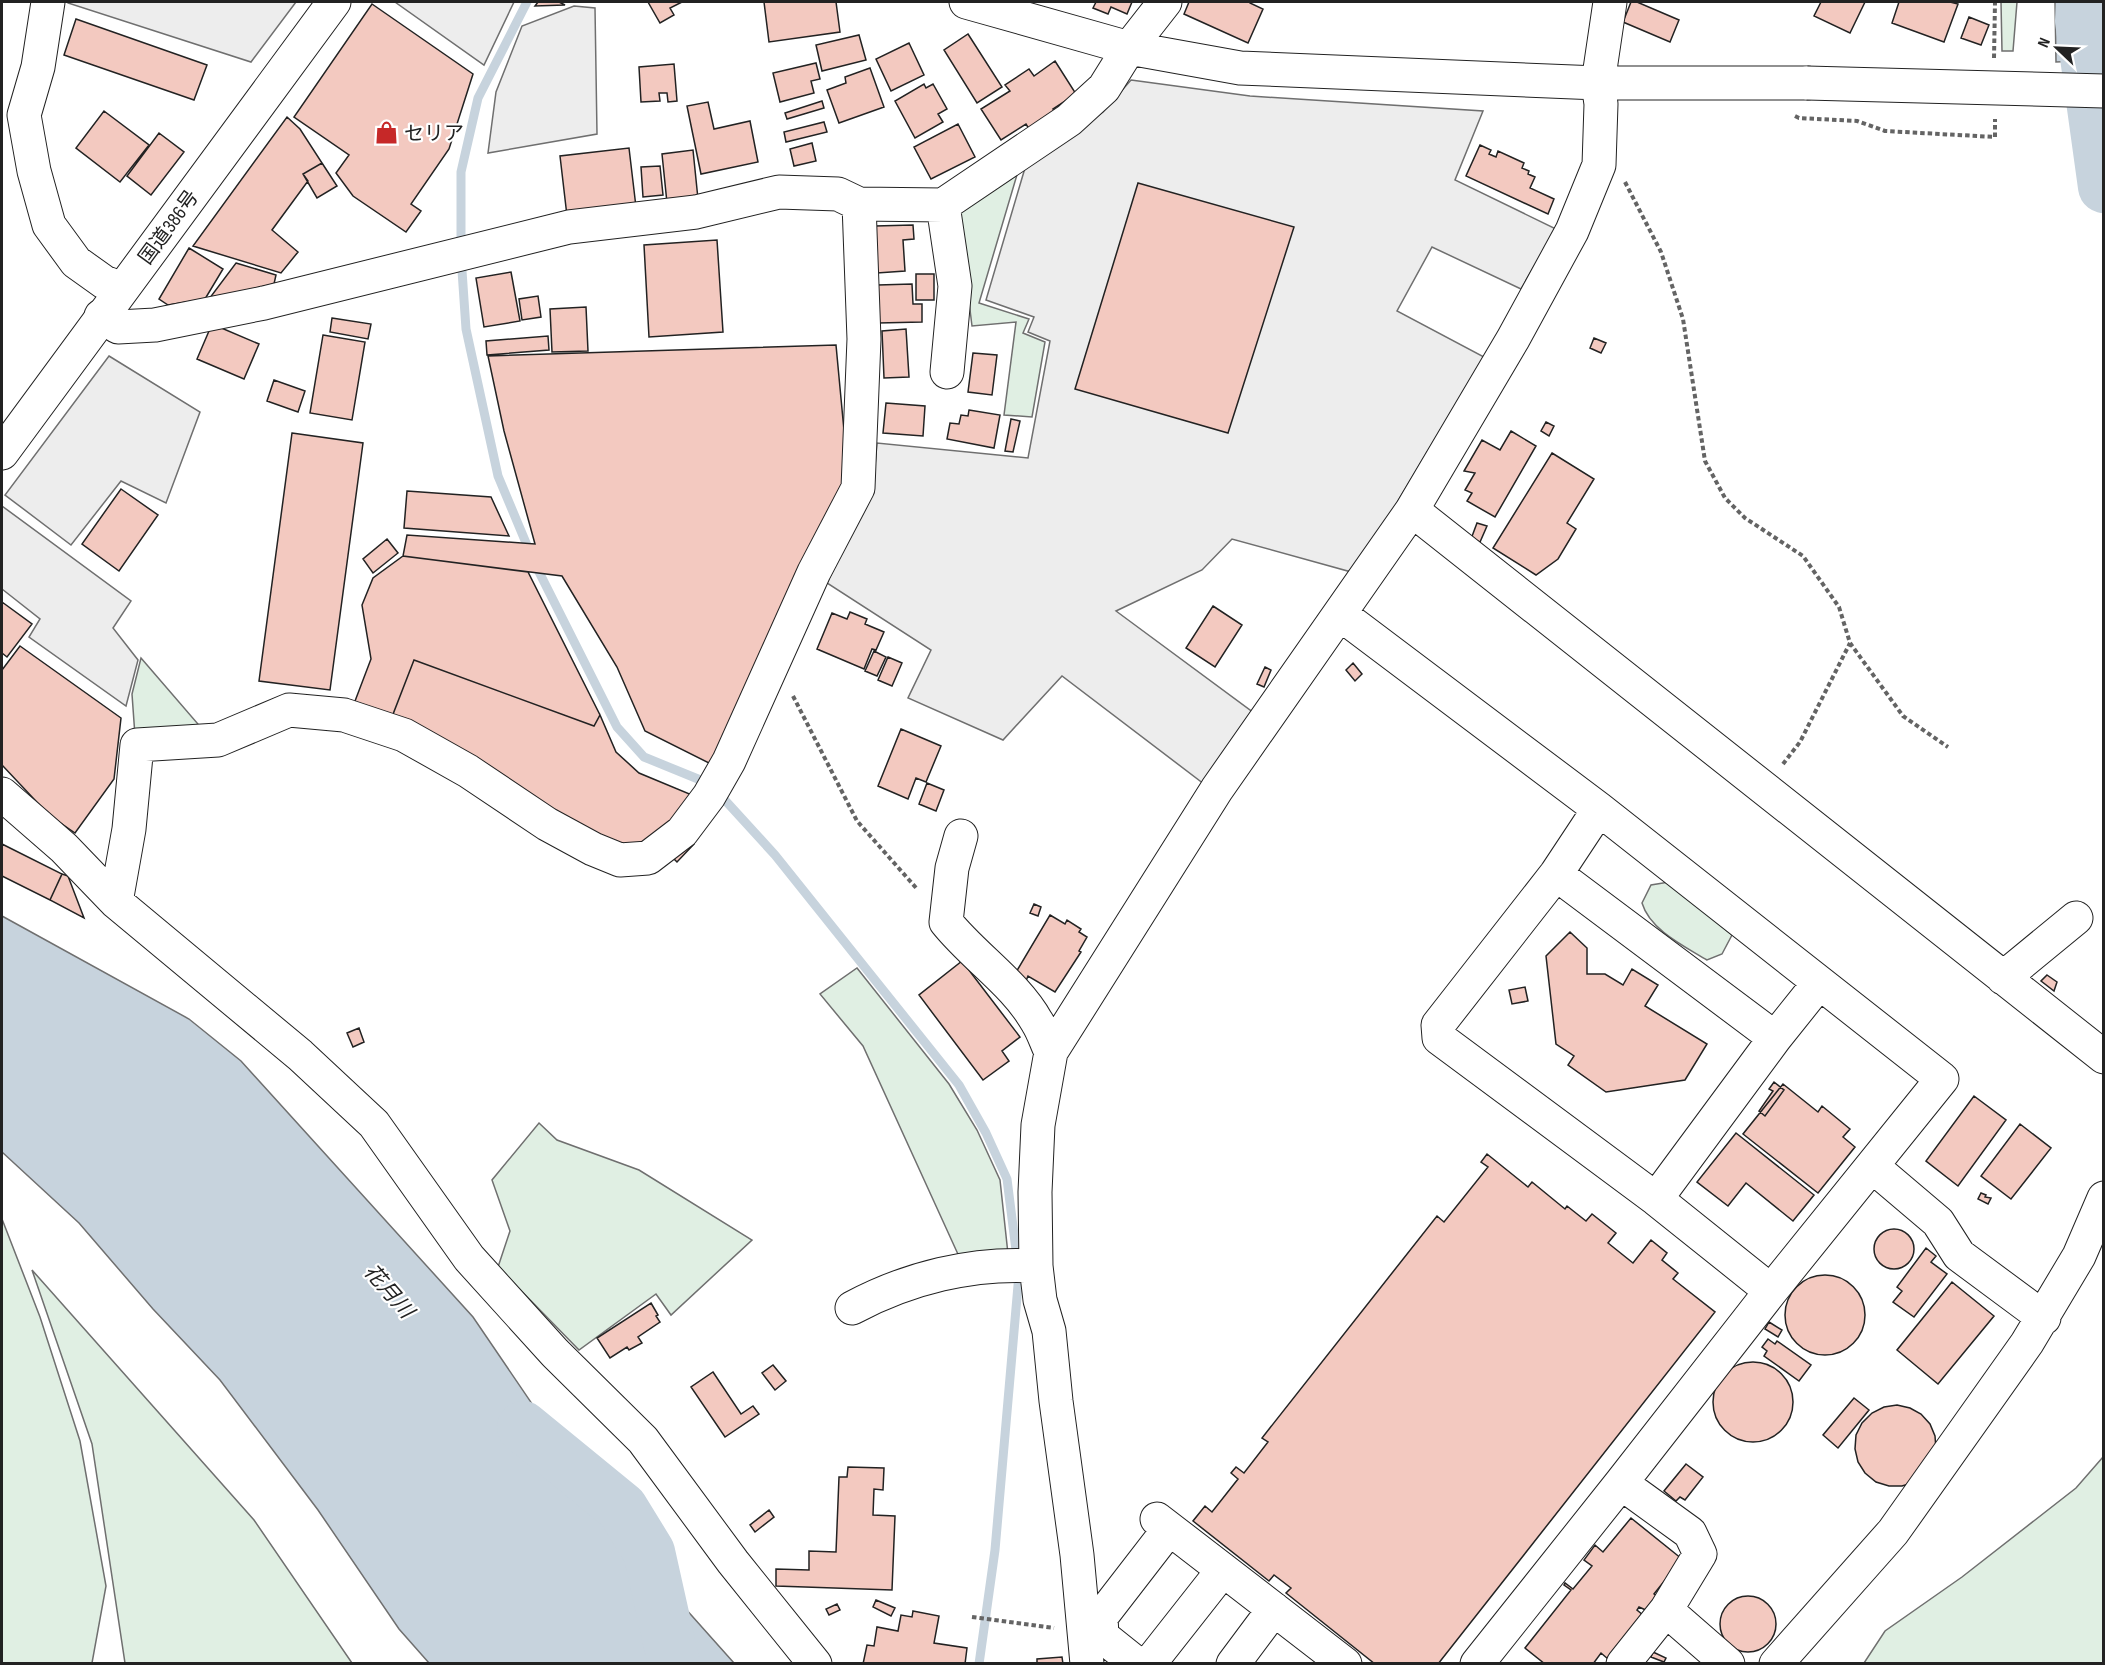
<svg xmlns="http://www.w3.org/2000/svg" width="2105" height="1665" font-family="'Sofia Sans Condensed','Noto Sans JP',sans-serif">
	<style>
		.green { fill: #e0efe3; stroke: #6f6f6f; stroke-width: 1.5 }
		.parking { fill: #ededed; stroke: #6f6f6f; stroke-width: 1.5 }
		.water { fill: #c7d3dd; stroke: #6f6f6f; stroke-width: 1.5 }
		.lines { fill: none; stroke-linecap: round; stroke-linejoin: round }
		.stream { stroke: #c7d3dd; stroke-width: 9 }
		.river { stroke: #c7d3dd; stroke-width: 52 }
		.building { fill: #f3c9c0; stroke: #222; stroke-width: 1.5 }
		.minor-casing { stroke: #222; stroke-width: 35 }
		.highway-casing { stroke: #222; stroke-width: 35 }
		.path { stroke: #646464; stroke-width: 4; stroke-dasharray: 4.5 3; stroke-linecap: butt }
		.minor { stroke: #fff; stroke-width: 33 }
		.highway { stroke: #fff; stroke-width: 33 }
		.minor-bridge-casing { stroke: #222; stroke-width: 35; stroke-linecap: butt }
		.minor-bridge { stroke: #fff; stroke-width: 33 }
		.labels { text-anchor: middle; stroke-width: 4.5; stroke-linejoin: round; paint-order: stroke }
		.poi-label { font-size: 20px; fill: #222; stroke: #fff; text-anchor: start }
		.street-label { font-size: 20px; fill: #222; stroke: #fff }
		.water-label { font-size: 21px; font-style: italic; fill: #222; stroke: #fff }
	</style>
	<rect width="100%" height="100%" fill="#fff"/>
	<path class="green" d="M2001 2H2017L2013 51H2002Z
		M1019 168 979 303 1029 319 1023 333 1045 342 1032 417 1004 415 1016 322 972 326 957 204Z
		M141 658 204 731 135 736 132 694Z
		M1669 882 1732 935 1722 954 1707 960C1684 946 1650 930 1642 903L1651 885Z
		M857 968 949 1084 977 1130 1000 1180 1008 1254 962 1263 863 1046 820 994Z
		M539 1123 557 1140 639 1170 752 1240 671 1315 656 1294 579 1350 498 1267 510 1231 492 1180Z
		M2 1219 40 1317 80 1441 106 1586 92 1663H2Z
		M32 1270 254 1520 352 1663H125L92 1444Z
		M2103 1457V1663H1864L1885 1631 1962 1577 2076 1488Z"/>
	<path class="parking" d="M68 2H296L251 62 68 3Z
		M395 2H514L484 65Z
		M574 6 595 8 597 134 488 153 496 92 522 26Z
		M1131 80 1250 96 1483 111 1455 180 1556 229 1521 289 1432 247 1397 311 1484 357 1355 573 1232 539 1202 570 1116 611 1258 716 1204 784 1062 676 1003 740 908 698 931 650 827 583 873 488 877 443 1028 458 1050 341 1028 332 1034 317 986 300 1025 168 1103 112Z
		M109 356 200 412 166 503 121 481 71 545 5 495Z
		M2 506 131 601 113 628 138 660 126 706 29 637 40 619 2 589Z"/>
	<path class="water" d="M2055 2H2103V60L2056 62Z
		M2 916 189 1019 241 1061 473 1317 626 1542 734 1663H429L399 1629 318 1510 220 1380 153 1309 79 1223 2 1152Z"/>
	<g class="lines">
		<path class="stream" d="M527 2 478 98 461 172V256L466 329 498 476 534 562 617 727 644 757 698 779 723 798 775 855 959 1085 986 1133 1007 1179 1019 1274 995 1550 979 1664"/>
		<path class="river" d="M2082 2 2081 21 2104 187
			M523 1427 622 1508 649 1552 674 1664"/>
	</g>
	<path class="building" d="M538 2H559L565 5 535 6Z
		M648 2H682L670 8 674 15 660 23Z
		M764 2H836L840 32 769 42Z
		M1096 2H1095H1132L1127 14 1111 7 1108 14 1093 8Z
		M1189 2H1250V3L1263 9 1248 43 1184 14Z
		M1631 2H1637L1679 20 1670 42 1623 22Z
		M1821 2H1865L1850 33 1814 16Z
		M1899 2H1950L1958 4 1944 42 1892 23Z
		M372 4 473 74 449 149 411 204 421 211 406 232 353 196 336 173 349 155 294 117Z
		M1969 17 1989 25 1981 45 1961 38Z
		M76 19 207 65 194 100 64 55Z
		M968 34 1002 87 977 103 944 50Z
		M859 35 866 60 822 71 816 45Z
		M909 43 924 75 891 91 876 59Z
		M1055 61 1076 94 1053 109 1055 112 1029 129 1026 124 1001 140 981 109 1010 91 1005 85 1029 69 1034 76Z
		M816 63 820 79 811 81 814 93 780 102 773 73Z
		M674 64 677 101 668 102 667 93H659L660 101 641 102 639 67Z
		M870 68 884 107 839 123 827 90 846 83 845 77Z
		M924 84 926 88 933 84 947 109 938 114 943 122 915 138 895 101Z
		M822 101 824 108 787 119 785 113Z
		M708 102 714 129 750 121 758 162 701 174 687 106Z
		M104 111 149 145 120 182 76 148Z
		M287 117 300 129 322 163 303 174 308 181 272 230 298 252 281 273 193 246Z
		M824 122 827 132 786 142 784 132Z
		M958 124 975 157 931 179 914 147Z
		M159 133 184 152 151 195 127 176Z
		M812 143 816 161 794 166 790 149Z
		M1480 145 1491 150 1489 154 1496 157 1498 151 1524 163 1522 168 1529 171 1528 174 1535 177 1530 188 1554 199 1548 214 1466 176Z
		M629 148 636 207 567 216 560 156Z
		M693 150 698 199 667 203 662 154Z
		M322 163 337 186 317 198 303 174Z
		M660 166 663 195 643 197 641 167Z
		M1138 183 1294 227 1228 433 1075 389Z
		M913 225 914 239 903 240 905 271 877 273 875 226Z
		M717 240 723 332 649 337 644 245Z
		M189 248 223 269 205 299 168 305 159 299Z
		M236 263 276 275 274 284 209 299Z
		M511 272 520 321 484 327 476 278Z
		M916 274H934V300H916Z
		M912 284 913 304H922V322L878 323V285Z
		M538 296 541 317 522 320 519 299Z
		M586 307 588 351 552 352 550 309Z
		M332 318 371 324 368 339 330 332Z
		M212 324 259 344 244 379 197 359Z
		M906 329 909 377 884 378 882 331Z
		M323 335 365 342 352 420 310 413Z
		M548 336 549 350 487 355 486 341Z
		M1594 338 1606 343 1601 353 1590 348Z
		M836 345 849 484 715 766 645 731 617 667 562 576 403 556 407 535 535 544 504 431 488 356Z
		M973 353 997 355 992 395 968 392Z
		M274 380 305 391 298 412 267 401Z
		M886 403 925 406 923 436 883 433Z
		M969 410 1000 415 994 448 947 439 950 423 959 424 961 415 968 416Z
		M1011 419 1020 421 1013 452 1005 451Z
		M1546 422 1554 426 1549 436 1541 431Z
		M1511 431 1536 446 1495 517 1467 501 1472 493 1465 490 1475 473 1464 471 1482 440 1500 450Z
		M292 433 363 443 330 690 259 681Z
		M1552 453 1594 479 1567 523 1576 529 1558 559 1536 575 1493 548Z
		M121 489 158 515 119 571 82 544Z
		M407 491 491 497 509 536 404 528Z
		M1477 523 1487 526 1480 542 1471 539Z
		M387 539 398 553 373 573 363 559Z
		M403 556 528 572 600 715 594 726 414 660 390 722 352 709 371 659 362 605 373 578Z
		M2 602 32 624 7 657 2 653Z
		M1213 606 1242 625 1215 667 1186 648Z
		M850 612 867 619 865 624 884 632 876 650 872 649 864 669 817 649 832 613 847 619Z
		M20 646 121 718 114 779 75 833 49 815 2 765V670Z
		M874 651 886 657 877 676 865 671Z
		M888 657 902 663 892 686 878 680Z
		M414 660 594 726 600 715 616 752 639 773 692 795 663 835 645 844 623 848 605 841 390 722Z
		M1353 663 1362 674 1355 681 1346 670Z
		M1265 667 1271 670 1264 687 1257 684Z
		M901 729 941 746 926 782 916 778 908 799 878 786Z
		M927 783 944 790 936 811 919 804Z
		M688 838 694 844 677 862 671 856Z
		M2 844 62 874 50 900 2 876Z
		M62 874 68 876 84 918 50 900Z
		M1034 904 1041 907 1038 916 1030 913Z
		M1050 915 1065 924 1067 920 1081 929 1079 932 1087 937 1079 951 1081 952 1055 992 1028 976 1026 981 1015 974Z
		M1570 932 1587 948V974H1605L1623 985 1632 969 1658 985 1645 1006 1707 1044 1685 1080 1606 1092 1568 1065 1574 1056 1556 1044 1546 956Z
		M962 961 1020 1037 1002 1051 1009 1061 983 1080 919 995Z
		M2047 975 2057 982 2054 991 2041 981Z
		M1525 987 1528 1001 1512 1004 1509 990Z
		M359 1028 364 1042 353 1047 347 1033Z
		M1774 1082 1784 1090 1765 1116 1759 1111 1773 1091 1769 1089Z
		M1783 1084 1818 1112 1822 1106 1850 1129 1843 1137 1855 1147 1818 1193 1743 1134Z
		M1974 1096 2006 1120 1958 1186 1926 1161Z
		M2020 1124 2051 1148 2011 1199 1981 1176Z
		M1736 1133 1814 1195 1793 1221 1746 1183 1728 1206 1697 1182Z
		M1487 1154 1528 1187 1532 1182 1565 1209 1567 1206 1586 1221 1592 1214 1616 1233 1608 1243 1633 1263 1651 1240 1667 1253 1662 1260 1678 1273 1673 1279 1715 1312 1438 1664H1375L1286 1593 1291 1588 1274 1575 1269 1581 1193 1521 1205 1506 1212 1512 1238 1479 1231 1473 1236 1467 1244 1473 1268 1442 1262 1438 1437 1216 1444 1222 1488 1167 1481 1162Z
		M1981 1193 1986 1195 1985 1197 1991 1198 1988 1204 1978 1199Z
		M1874 1249a20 20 0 1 1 40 0a20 20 0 1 1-40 0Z
		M1926 1248 1936 1256 1931 1262 1947 1274 1914 1317 1893 1302 1902 1291 1897 1287Z
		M1785 1315a40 40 0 1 1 80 0a40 40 0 1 1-80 0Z
		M1952 1282 1994 1316 1938 1384 1897 1350Z
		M651 1303 658 1315 656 1316 660 1322 638 1337 642 1343 629 1350 627 1347 610 1358 597 1338Z
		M1769 1322 1782 1330 1778 1337 1765 1329Z
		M1768 1339 1775 1344 1777 1341 1811 1365 1799 1381 1764 1356 1767 1351 1762 1347Z
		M1713 1402a40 40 0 1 1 80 0a40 40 0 1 1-80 0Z
		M773 1365 786 1381 775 1390 762 1373Z
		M713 1372 741 1414 753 1406 759 1414 725 1437 691 1387Z
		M1854 1398 1869 1410 1838 1448 1823 1435Z
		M1897 1405 1910 1408 1921 1414 1930 1424 1935 1436 1936 1449 1915 1482 1902 1486H1889L1876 1482 1865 1473 1858 1462 1855 1449 1856 1435 1862 1423 1872 1413 1884 1407Z
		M1686 1464 1703 1477 1685 1500 1680 1497 1676 1501 1664 1491Z
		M848 1467 884 1468 883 1490 874 1489 873 1515 895 1516 892 1590 776 1586V1569L809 1570V1551L836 1552 839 1477H847Z
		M769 1510 774 1517 755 1532 750 1525Z
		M1631 1518 1682 1559 1654 1594 1659 1598 1648 1611 1639 1607 1637 1610 1643 1615 1608 1659 1601 1653 1593 1664H1545L1525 1648 1571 1590 1564 1585 1565 1583 1573 1589 1592 1566 1584 1560 1595 1545 1603 1552Z
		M1720 1624a28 28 0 1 1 56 0a28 28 0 1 1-56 0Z
		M876 1600 895 1608 891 1616 873 1607Z
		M837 1604 840 1610 829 1615 826 1609Z
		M913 1611 939 1616 934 1643 967 1648 965 1664H863L867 1645 874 1646 877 1627 898 1631 901 1615 912 1617Z
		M1653 1652 1666 1658 1664 1662 1651 1657Z
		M1062 1657 1063 1664H1037V1659Z"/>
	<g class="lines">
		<defs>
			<path id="minor" d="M48 2 38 67 24 115 34 171 49 225 76 262 104 282 122 289
				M966 2 1129 48 1240 68 1598 83H1807
				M943 205 955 286 947 372
				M101 316 118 327 155 325 264 303 569 227 696 212 779 192 838 194 859 204 943 205 1069 120 1104 88 1129 48 1165 2
				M1412 510 2104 1057
				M1340 614 1599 809 1556 874 1438 1025 1439 1038 1656 1199 1771 1291
				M2 794 64 848 116 902 300 1055 374 1124 469 1258 555 1353 643 1440 733 1562 815 1664
				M961 836 952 868 946 922C974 957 1015 983 1037 1022 1043 1031 1046 1042 1051 1052
				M1556 874 1775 1038 1656 1199
				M116 902 129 829 137 745 218 740 289 710 344 715 404 735 468 771 547 824 593 849 620 860 648 858 682 832 709 796 729 761 814 572 858 488 864 339 859 204
				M2003 978 2076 918
				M1775 1038 1819 983
				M1872 1166 1938 1222 1959 1255 2044 1318
				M852 1308C908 1278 972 1262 1036 1266
				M1621 1483 1690 1533 1700 1554 1666 1610 1623 1664
				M1157 1519 1345 1664
				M1666 1610 1728 1664
				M1087 1664 1077 1555 1056 1401 1049 1331 1040 1300 1036 1266 1035 1192 1038 1125 1051 1052 1217 789 1412 510 1513 339 1572 231 1599 165 1601 104 1598 83 1610 2
				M1137 1664 1102 1636 1101 1617 1169 1529
				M1149 1664 1223 1570
				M1233 1664 1274 1609
				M1477 1664 1621 1483 1771 1291 1942 1079 1599 809
				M1776 1664 1893 1532 2027 1343 2079 1256 2104 1198"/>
			<path id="highway" d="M2 453 334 2"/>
		</defs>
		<use href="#minor" class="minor-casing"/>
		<use href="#highway" class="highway-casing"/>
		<path class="path" d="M1994 58 1995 2
			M1795 116 1799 118 1857 121 1885 131 1995 137V119
			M1625 182 1661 252 1683 319 1705 461 1725 498 1745 518 1803 556 1839 607 1850 643 1903 716 1948 747
			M793 696 857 821 918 890
			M1783 764 1800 742 1850 643
			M972 1617 1054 1628"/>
		<use href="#minor" class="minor"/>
		<use href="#highway" class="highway"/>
		<defs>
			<path id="minor-bridge" d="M1807 83 2104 91"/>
		</defs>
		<use href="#minor-bridge" class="minor-bridge-casing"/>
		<use href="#minor-bridge" class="minor-bridge"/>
	</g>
	<defs>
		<symbol id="shop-bare" viewBox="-9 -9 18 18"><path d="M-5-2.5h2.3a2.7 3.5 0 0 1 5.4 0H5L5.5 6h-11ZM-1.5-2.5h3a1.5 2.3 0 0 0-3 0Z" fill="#c62828" stroke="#fff" stroke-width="2.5" paint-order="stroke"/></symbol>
	</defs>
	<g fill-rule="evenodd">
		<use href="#shop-bare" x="370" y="116" width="33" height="33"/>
	</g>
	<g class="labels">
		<g class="poi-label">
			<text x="404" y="140">セリア</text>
		</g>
		<g class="street-label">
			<text transform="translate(168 227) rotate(-54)" y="7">国道386号</text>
		</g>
		<g class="water-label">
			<text transform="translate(389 1291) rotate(49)" y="7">花月川</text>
		</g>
	</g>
	<rect width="2105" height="1665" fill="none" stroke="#222222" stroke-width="6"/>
	<g transform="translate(2057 48) rotate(293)" stroke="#ffffff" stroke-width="4.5" paint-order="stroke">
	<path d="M0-4.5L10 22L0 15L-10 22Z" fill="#222222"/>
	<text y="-9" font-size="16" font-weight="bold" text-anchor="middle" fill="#222222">N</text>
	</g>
</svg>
